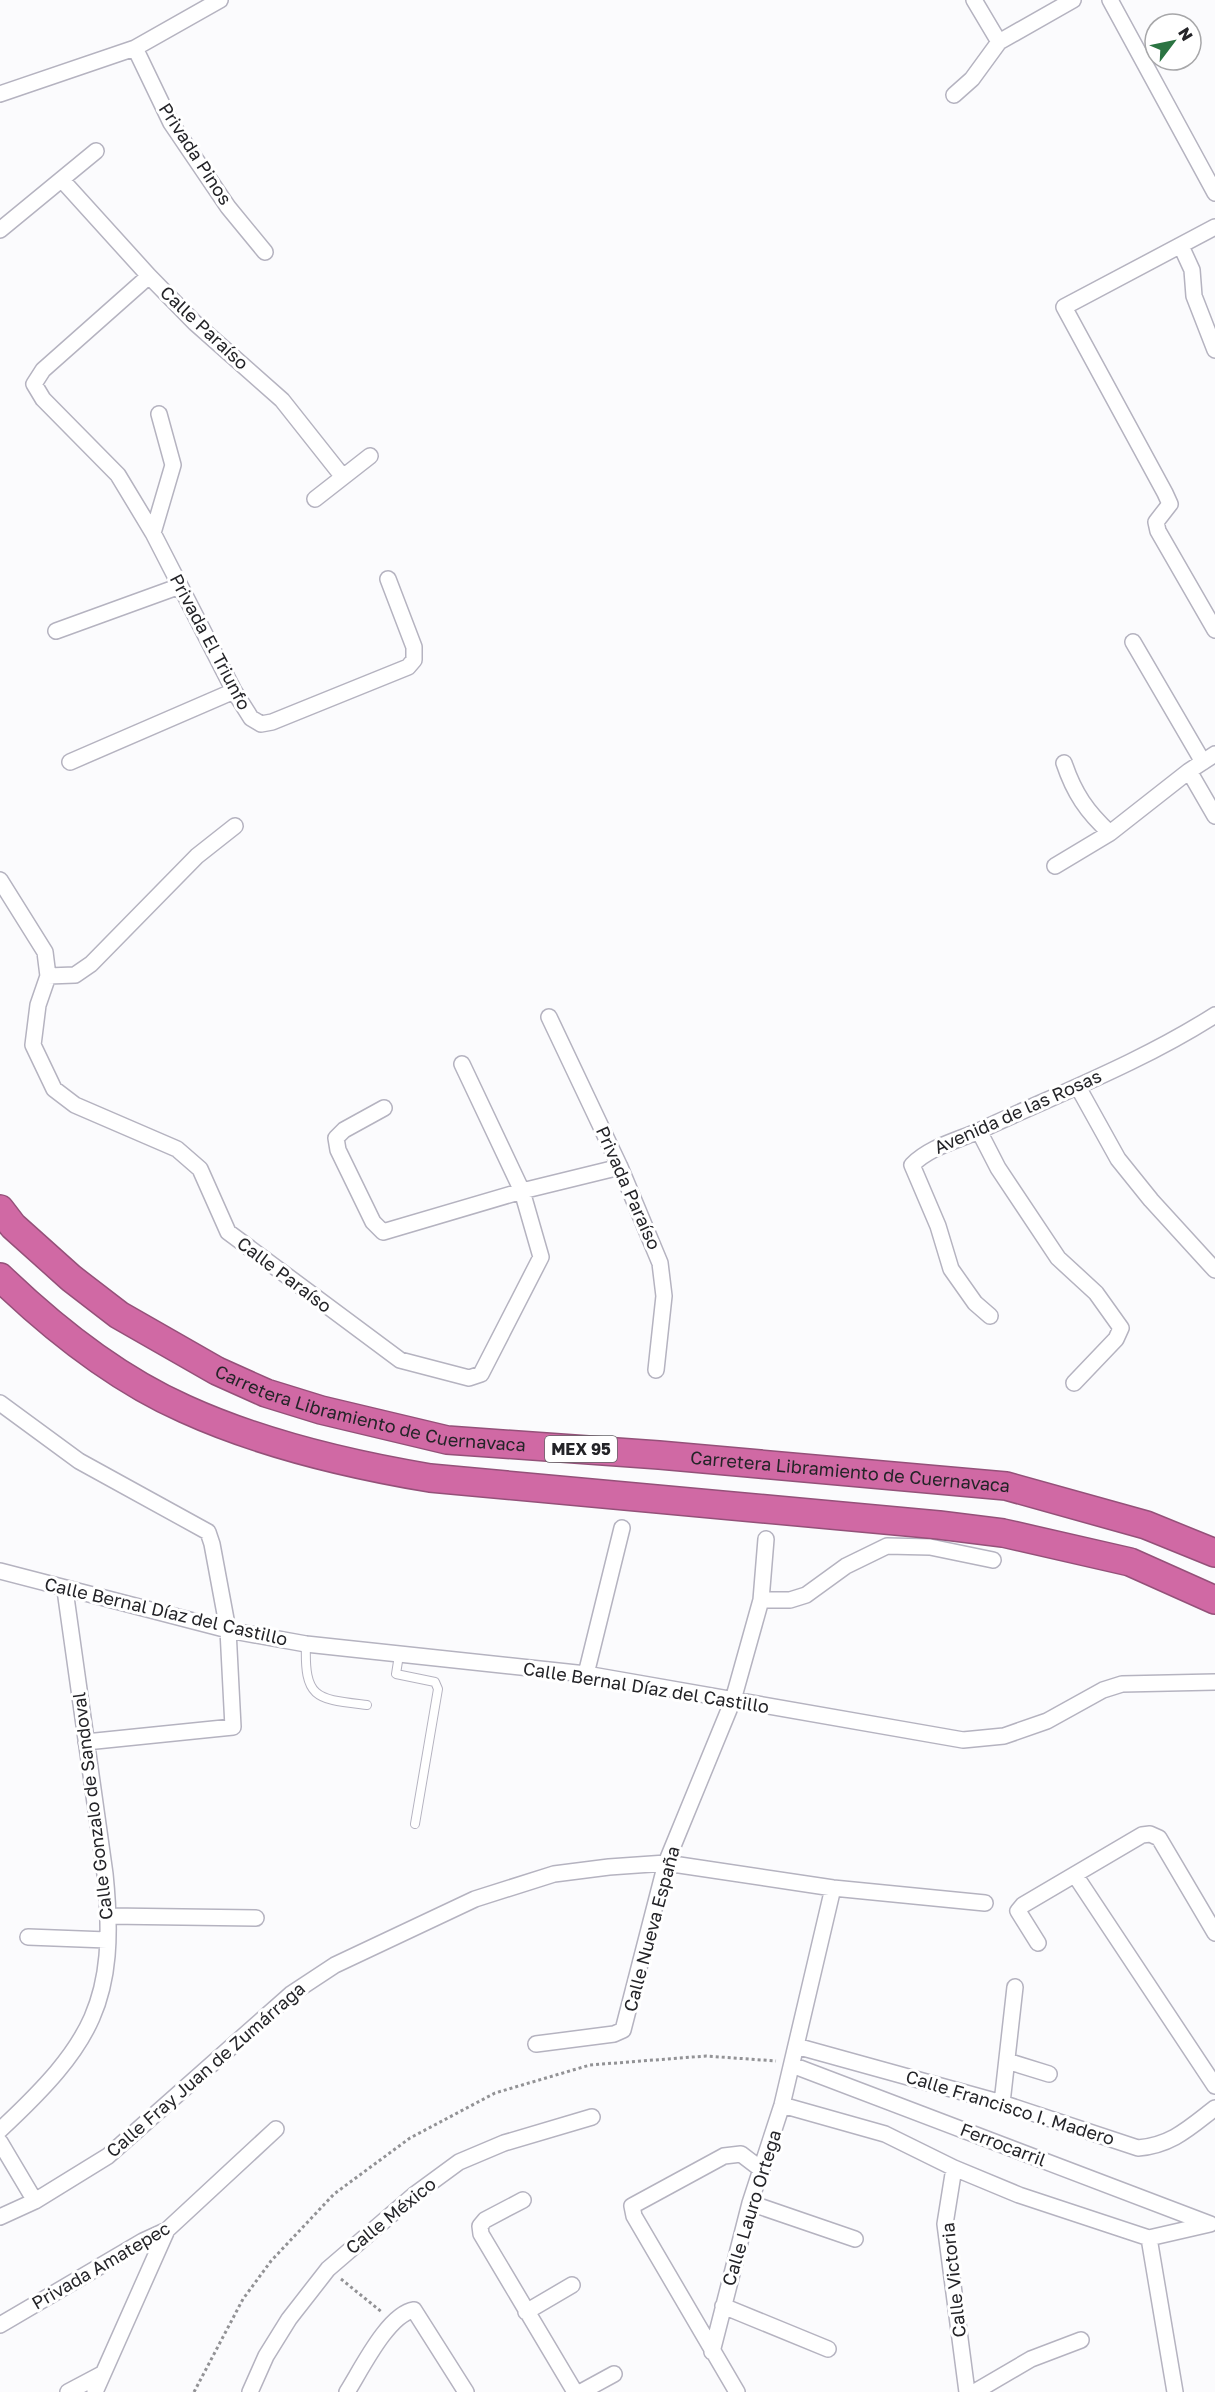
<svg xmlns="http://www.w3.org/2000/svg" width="1215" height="2392" font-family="'Golos Text',sans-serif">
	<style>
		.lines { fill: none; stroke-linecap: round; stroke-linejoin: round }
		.lane-casing { stroke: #b5b3c0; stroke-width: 10 }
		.street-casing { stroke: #b5b3c0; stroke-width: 18 }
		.highway-casing { stroke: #945179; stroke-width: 30 }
		.path { stroke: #929295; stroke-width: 3; stroke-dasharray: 3 3; stroke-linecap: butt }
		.lane { stroke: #fff; stroke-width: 8 }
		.street { stroke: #fff; stroke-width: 15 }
		.highway { stroke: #d069a4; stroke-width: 27 }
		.labels { text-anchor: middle; stroke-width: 6; stroke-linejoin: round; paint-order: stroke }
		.shield { fill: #fff; stroke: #666668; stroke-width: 1.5 }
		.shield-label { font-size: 16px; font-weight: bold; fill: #242428 }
		.street-label { font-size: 18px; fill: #242428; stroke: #fff }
	</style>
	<rect width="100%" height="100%" fill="#fbfbfd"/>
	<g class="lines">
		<defs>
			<path id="lane" d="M306 1644C304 1700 317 1699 367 1705
				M399 1655 396 1674 435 1682 438 1689 415 1824"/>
			<path id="street" d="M974 0 999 42
				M1110 0 1215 193
				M135 48 171 123 228 207 265 252
				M0 94 135 48 220 0
				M954 95 972 79 999 42 1073 0
				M62 180 149 276 195 323 282 400 343 477
				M1215 227 1064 307 1165 493 1170 504 1156 522 1158 531 1215 630
				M0 230 96 151
				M1181 246 1192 270 1194 296 1215 350
				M149 276 43 370 34 384 43 399 118 475 153 533 234 691 251 718 261 724 272 722 408 667 414 660V647L388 579
				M315 499 370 456
				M153 533 173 465 159 414
				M56 631 180 586
				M1133 642 1203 762
				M70 762 234 691
				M1064 763C1074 793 1087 812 1110 833
				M1189 771 1215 816
				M1055 866 1110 833 1189 771 1215 754
				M0 880 45 952 48 976 38 1005 33 1045 54 1089 75 1105 177 1149 200 1169 228 1232 400 1360 469 1378 481 1374 541 1257 522 1191 462 1064
				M48 976 75 975 91 964 197 856 235 826
				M549 1017 620 1167 660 1263 664 1296 656 1370
				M1078 1087 1118 1159 1151 1200 1215 1270
				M384 1108 344 1130 336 1138 338 1150 373 1222 383 1232 522 1191 620 1167
				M979 1131 998 1168 1058 1258 1096 1293 1121 1328 1116 1339 1074 1383
				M990 1316 975 1303 951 1269 938 1226 912 1165C932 1145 961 1140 985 1128 1063 1092 1143 1061 1215 1015
				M0 1403 79 1461 208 1532 212 1544 228 1630 233 1727 86 1742
				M0 1571 228 1630 306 1644 586 1674 963 1740 1004 1736 1047 1721 1103 1690 1122 1684 1215 1682
				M761 1600H790L806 1595 846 1566 887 1546 930 1547 993 1560
				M586 1674 622 1528
				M1075 1875 1215 2086
				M109 1916 256 1918
				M28 1937 107 1940
				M1038 1943 1018 1911 1023 1905 1142 1835 1150 1834 1159 1838 1215 1933
				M536 2044 614 2034 623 2030 666 1863 733 1700 761 1600 766 1539
				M796 2046 1002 2103 1138 2148C1172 2145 1189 2128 1215 2108
				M1007 2061 1049 2074
				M792 2065 1210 2224
				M1002 2103 1015 1987
				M782 2105 885 2134 954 2168 1019 2195 1149 2238 1210 2224
				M0 2130C92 2044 118 2002 105 1874L65 1590
				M0 2142 35 2201
				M954 2168 945 2224 967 2392
				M523 2200 485 2220 480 2226 481 2234 575 2392
				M750 2203 855 2239
				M0 2217 35 2201 108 2156 291 1994 335 1965 475 1899 554 1874 609 1867 666 1863 833 1888 985 1903
				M1149 2238 1175 2392
				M723 2306 828 2349
				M526 2312 572 2285
				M0 2325 143 2241 167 2230 276 2129
				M712 2352 750 2203 782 2105 833 1888
				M978 2390 1031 2359 1081 2340
				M68 2392 102 2374
				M95 2392 167 2230
				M250 2392 266 2356 289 2319 328 2269 414 2195 459 2162 504 2143 592 2117
				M347 2392C361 2370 388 2314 414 2310L466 2392
				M581 2392 614 2374
				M737 2392 634 2216 632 2206 724 2156 741 2154 762 2170"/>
			<g id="highway">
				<path id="s1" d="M0 1209 13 1226 71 1278 119 1315 217 1371 266 1393 321 1410 447 1440 659 1455 1006 1486 1146 1525 1215 1553"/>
				<path d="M0 1277C54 1329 115 1378 185 1409 262 1444 346 1464 430 1478L939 1525 1003 1533 1130 1562 1215 1600"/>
			</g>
		</defs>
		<use href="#lane" class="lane-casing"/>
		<use href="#street" class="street-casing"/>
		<use href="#highway" class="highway-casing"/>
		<path class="path" d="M341 2279 383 2313
			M194 2392 243 2299 271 2261 334 2194 410 2138 495 2093 590 2065 706 2056 776 2061"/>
		<use href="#lane" class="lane"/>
		<use href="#street" class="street"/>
		<use href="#highway" class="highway"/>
	</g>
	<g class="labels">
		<rect class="shield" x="545" y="1436" width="72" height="26" rx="4.5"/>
		<g class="shield-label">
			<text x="581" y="1455">MEX 95</text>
		</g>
		<g class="street-label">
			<text transform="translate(195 154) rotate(57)" y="6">Privada Pinos</text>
			<text transform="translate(204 328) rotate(43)" y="6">Calle Paraíso</text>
			<text transform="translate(210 642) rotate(62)" y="6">Privada El Triunfo</text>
			<text transform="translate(1018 1112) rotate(-24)" y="6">Avenida de las Rosas</text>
			<text transform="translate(628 1188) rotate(66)" y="6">Privada Paraíso</text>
			<text transform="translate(284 1275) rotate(37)" y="6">Calle Paraíso</text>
			<text dy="6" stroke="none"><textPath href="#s1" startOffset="432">Carretera Libramiento de Cuernavaca</textPath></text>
			<text dy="6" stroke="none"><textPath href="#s1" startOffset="918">Carretera Libramiento de Cuernavaca</textPath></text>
			<text transform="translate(166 1612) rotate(13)" y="6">Calle Bernal Díaz del Castillo</text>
			<text transform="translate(646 1688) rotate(9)" y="6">Calle Bernal Díaz del Castillo</text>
			<text transform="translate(93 1806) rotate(-97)" y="6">Calle Gonzalo de Sandoval</text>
			<text transform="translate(652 1929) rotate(-75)" y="6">Calle Nueva España</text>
			<text transform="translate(206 2070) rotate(-41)" y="6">Calle Fray Juan de Zumárraga</text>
			<text transform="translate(1010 2108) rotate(17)" y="6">Calle Francisco I. Madero</text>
			<text transform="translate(1003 2145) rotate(21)" y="6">Ferrocarril</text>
			<text transform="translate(752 2208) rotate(-73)" y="6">Calle Lauro Ortega</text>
			<text transform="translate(391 2216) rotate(-39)" y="6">Calle México</text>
			<text transform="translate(101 2266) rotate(-30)" y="6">Privada Amatepec</text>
			<text transform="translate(954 2280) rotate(-96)" y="6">Calle Victoria</text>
		</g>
	</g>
	<g transform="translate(1173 42) rotate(58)"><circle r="28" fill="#ffffff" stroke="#a7a7a9" stroke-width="1.5"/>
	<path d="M0-4.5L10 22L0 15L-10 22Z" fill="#2b7442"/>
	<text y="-9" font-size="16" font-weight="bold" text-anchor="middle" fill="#242428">N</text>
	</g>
</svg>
